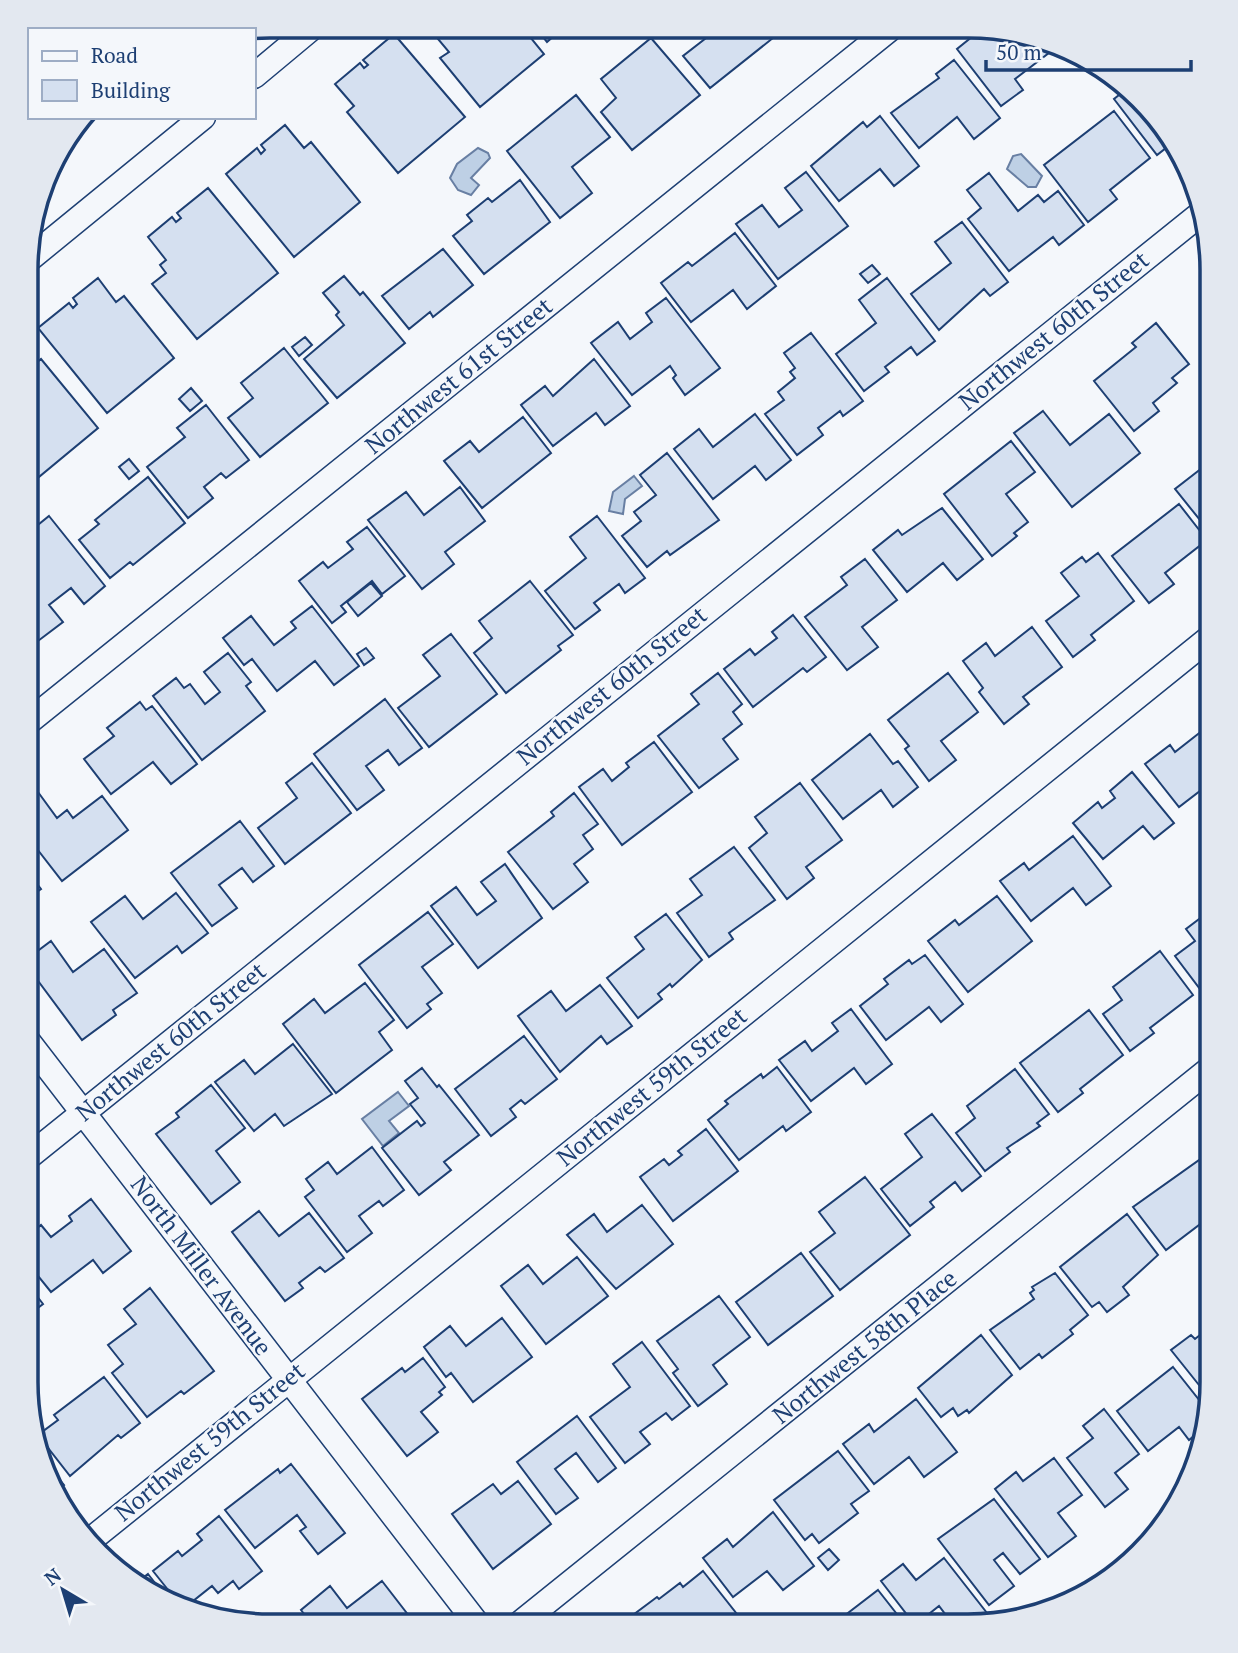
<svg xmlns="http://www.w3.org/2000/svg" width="1238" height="1653" viewBox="0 0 1238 1653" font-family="'PT Serif',serif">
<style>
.water{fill:#bed0e5;stroke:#687fa3;stroke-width:2}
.building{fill:#d5e0f0;stroke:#1d3f73;stroke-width:2}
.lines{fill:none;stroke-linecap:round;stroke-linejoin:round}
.street-casing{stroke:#1d3f73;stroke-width:27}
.street{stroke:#f4f7fb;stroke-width:24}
.labels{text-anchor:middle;stroke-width:5;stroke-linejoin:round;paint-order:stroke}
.street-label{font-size:24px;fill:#1d3f73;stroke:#f4f7fb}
.rim{fill:none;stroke:#1d3f73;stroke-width:3.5}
</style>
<rect width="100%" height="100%" fill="#f4f7fb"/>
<path class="water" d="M 478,148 L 488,153 L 490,158 L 471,178 L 479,185 L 471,195 L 458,190 L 450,178 L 457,164 Z
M 1021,154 L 1042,176 L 1036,187 L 1028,187 L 1007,169 L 1013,156 Z
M 634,476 L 642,486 L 625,499 L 623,514 L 609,511 L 613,492 Z
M 398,1092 L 409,1106 L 389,1121 L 399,1133 L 383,1146 L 362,1119 Z"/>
<path class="building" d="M 428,27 L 522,27 L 544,54 L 480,107 L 440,58 L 449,52 Z
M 535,27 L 564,27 L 547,42 Z
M 719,28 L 764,28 L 773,38 L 710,88 L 683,56 Z
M 983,28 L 993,28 L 1000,37 L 1007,31 L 1054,49 L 1015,79 L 1023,90 L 1001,106 L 957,49 Z
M 394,34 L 465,117 L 398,173 L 347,112 L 354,106 L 335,84 L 360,63 L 364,68 L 368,65 L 363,60 Z
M 651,38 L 700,95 L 632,150 L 601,112 L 616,98 L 601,79 Z
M 954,60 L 1000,118 L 974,139 L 957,117 L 919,148 L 891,113 L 939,78 L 936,74 Z
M 1124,91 L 1171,144 L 1157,155 L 1114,99 Z
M 576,95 L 610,137 L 572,167 L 592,193 L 560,218 L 507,151 Z
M 1114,111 L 1150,158 L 1110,190 L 1117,199 L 1088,222 L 1044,165 Z
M 880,116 L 919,166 L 894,186 L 880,169 L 839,201 L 811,166 L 863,122 L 867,127 Z
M 285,125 L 304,148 L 311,142 L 360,202 L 294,257 L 226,174 L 257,148 L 261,154 L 265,150 L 261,145 Z
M 806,172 L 848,226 L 778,279 L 736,224 L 762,205 L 779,227 L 802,210 L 785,188 Z
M 989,173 L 1018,211 L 1038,195 L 1044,202 L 1058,191 L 1084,225 L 1059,245 L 1053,237 L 1009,271 L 968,219 L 981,208 L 967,190 Z
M 520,180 L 550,222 L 484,274 L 453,236 L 472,221 L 467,215 L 488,198 L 492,202 Z
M 208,188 L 278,273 L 197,339 L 152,284 L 166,273 L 160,265 L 166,260 L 148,237 L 172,217 L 176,222 L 181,218 L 177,213 Z
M 962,222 L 1008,282 L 990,296 L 984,289 L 939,330 L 911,294 L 951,263 L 935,242 Z
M 735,233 L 776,286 L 747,309 L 733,290 L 691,322 L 661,283 L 688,262 L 692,266 Z
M 443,249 L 473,285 L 433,317 L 430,312 L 409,329 L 382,296 Z
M 872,265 L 880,274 L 868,283 L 860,274 Z
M 344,276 L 360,295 L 363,292 L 405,343 L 337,398 L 304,359 L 344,325 L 336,315 L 339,312 L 323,293 Z
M 98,278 L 116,302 L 124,296 L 174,358 L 107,413 L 38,328 L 69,303 L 73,308 L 77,304 L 73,298 Z
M 887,278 L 935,341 L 917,355 L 911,347 L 885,367 L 889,372 L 864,391 L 836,354 L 876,323 L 859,300 Z
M 666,298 L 720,368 L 685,395 L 673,378 L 676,375 L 670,366 L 632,395 L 591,343 L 618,322 L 630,339 L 652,322 L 646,313 Z
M 1156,323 L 1189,364 L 1172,378 L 1177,383 L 1153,403 L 1159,411 L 1134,431 L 1094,381 L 1136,347 L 1132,343 Z
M 811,333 L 863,401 L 843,416 L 840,411 L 818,428 L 823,435 L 797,455 L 765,414 L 784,400 L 778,392 L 795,378 L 790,372 L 795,368 L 784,353 Z
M 305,337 L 312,345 L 299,356 L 292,347 Z
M 284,348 L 328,403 L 260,457 L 228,418 L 253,398 L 241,383 Z
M 41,359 L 98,428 L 28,486 L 28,366 L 30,368 Z
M 594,359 L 630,406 L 605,425 L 596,413 L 553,446 L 521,405 L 545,386 L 553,396 Z
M 191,388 L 202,401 L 190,411 L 179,399 Z
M 206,405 L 249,460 L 226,478 L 221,473 L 204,487 L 213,498 L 188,518 L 147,467 L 185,437 L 177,428 Z
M 1043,411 L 1070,445 L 1109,414 L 1140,453 L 1072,507 L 1014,433 Z
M 755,414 L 791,460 L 766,480 L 755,466 L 713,499 L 674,449 L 699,429 L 713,447 Z
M 523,417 L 551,453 L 482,508 L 444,461 L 470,441 L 479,452 Z
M 1011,441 L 1035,472 L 1006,494 L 1028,522 L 1014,533 L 1017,536 L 992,556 L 944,494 Z
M 667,453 L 719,520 L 670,555 L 667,551 L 647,567 L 622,536 L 641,521 L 634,512 L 656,495 L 640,475 Z
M 129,459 L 139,471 L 129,479 L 119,467 Z
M 1211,461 L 1212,462 L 1212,535 L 1175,489 Z
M 148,477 L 185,523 L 133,565 L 130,562 L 110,578 L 79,540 L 99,524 L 95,520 Z
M 460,487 L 485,521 L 445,552 L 454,564 L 422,589 L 368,520 L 406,492 L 424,515 Z
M 1179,504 L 1207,540 L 1165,573 L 1174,584 L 1149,603 L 1112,556 Z
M 942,508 L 983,559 L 957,580 L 943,563 L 907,592 L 873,550 L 898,530 L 902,535 Z
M 49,516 L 105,586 L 84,604 L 71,588 L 49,605 L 63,622 L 38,641 L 28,629 L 28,533 Z
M 597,516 L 645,578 L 625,593 L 619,584 L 594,603 L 600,610 L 575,629 L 545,591 L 586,558 L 570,537 Z
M 367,527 L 405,576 L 382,594 L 372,581 L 341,606 L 346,612 L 332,623 L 299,581 L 323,562 L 328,568 L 353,549 L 347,542 Z
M 1098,553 L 1134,601 L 1091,635 L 1095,640 L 1073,657 L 1046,621 L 1079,596 L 1061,573 L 1082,557 L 1086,562 Z
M 865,559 L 897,600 L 862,627 L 878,647 L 847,670 L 805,617 L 847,585 L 841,577 Z
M 530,581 L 573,635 L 558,646 L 561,650 L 506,693 L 474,653 L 492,638 L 479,621 Z
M 371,583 L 382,596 L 358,616 L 347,602 Z
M 312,606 L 359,666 L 334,685 L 315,661 L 277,691 L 252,659 L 244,665 L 223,638 L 251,616 L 274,645 L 296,628 L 291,622 Z
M 793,615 L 826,657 L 807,672 L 803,668 L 753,707 L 724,669 L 750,649 L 755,655 L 777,638 L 772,632 Z
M 1032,627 L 1062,667 L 1023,697 L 1029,704 L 1004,724 L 979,692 L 983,688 L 963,661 L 986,643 L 995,656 Z
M 451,634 L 497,694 L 429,747 L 398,708 L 440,676 L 423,655 Z
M 366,648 L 374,658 L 364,665 L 357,654 Z
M 228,653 L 251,682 L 246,686 L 265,711 L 202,760 L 153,696 L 176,678 L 184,688 L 190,684 L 205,704 L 220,692 L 204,672 Z
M 718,673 L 742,704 L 733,712 L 742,724 L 723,739 L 738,759 L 699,788 L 658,736 L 699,704 L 691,694 Z
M 948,673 L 978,712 L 941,741 L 956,760 L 929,781 L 905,749 L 909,746 L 888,720 Z
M 385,699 L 422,748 L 399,765 L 388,750 L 366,766 L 384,790 L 357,810 L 314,754 Z
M 140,702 L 146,710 L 152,706 L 197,764 L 171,784 L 153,762 L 111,794 L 84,759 L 114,736 L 107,728 Z
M 1212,723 L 1211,801 L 1209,803 L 1200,791 L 1179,807 L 1145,764 L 1170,745 L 1175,752 Z
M 870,734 L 893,764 L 898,761 L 918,787 L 893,807 L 881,790 L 843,819 L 812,780 Z
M 654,742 L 692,792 L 622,845 L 579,787 L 603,769 L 612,781 L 629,767 L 626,763 Z
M 312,763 L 351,813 L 285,864 L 258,828 L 297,798 L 286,783 Z
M 1132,772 L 1174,823 L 1154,839 L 1143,826 L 1103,859 L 1073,823 L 1098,802 L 1102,808 L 1115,798 L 1110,791 Z
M 800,783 L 842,840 L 806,867 L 814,878 L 787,899 L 749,848 L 767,833 L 755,817 Z
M 38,792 L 57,818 L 67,810 L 73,818 L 102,796 L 128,830 L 62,881 L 27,836 L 27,800 Z
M 574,793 L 598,824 L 583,835 L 593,849 L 574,864 L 588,882 L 553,909 L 508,852 L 554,816 L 551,812 Z
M 240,821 L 274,866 L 253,882 L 242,868 L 219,885 L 237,908 L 212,926 L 171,873 Z
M 1073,836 L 1111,886 L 1086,905 L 1073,888 L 1031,921 L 1000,881 L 1024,863 L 1029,870 Z
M 734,847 L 775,900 L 729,933 L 733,939 L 709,957 L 677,913 L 702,895 L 690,879 Z
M 27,849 L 36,860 L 27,867 Z
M 505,864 L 542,918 L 478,968 L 431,906 L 456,887 L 477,915 L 496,901 L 481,882 Z
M 27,871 L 41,889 L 27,899 Z
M 176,893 L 208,933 L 182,953 L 177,946 L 135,978 L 91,922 L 125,896 L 143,919 Z
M 997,896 L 1032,941 L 968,992 L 928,941 L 955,920 L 959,925 Z
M 1211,910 L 1211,987 L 1203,993 L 1175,956 L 1195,941 L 1186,929 Z
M 428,912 L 453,944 L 422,967 L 442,993 L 427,1004 L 431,1009 L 407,1028 L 359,965 Z
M 666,914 L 702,960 L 672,987 L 670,984 L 658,994 L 662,999 L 638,1018 L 607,978 L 644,949 L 635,937 Z
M 51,941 L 73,972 L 104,949 L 137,993 L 113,1010 L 116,1015 L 82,1040 L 27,966 L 27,959 Z
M 1160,951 L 1193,995 L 1150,1028 L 1154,1033 L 1130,1051 L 1103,1014 L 1122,1000 L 1113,987 Z
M 925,955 L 963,1004 L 941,1022 L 929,1007 L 886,1040 L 860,1006 L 888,984 L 884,979 L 909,960 L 912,964 Z
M 365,983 L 394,1020 L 379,1032 L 392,1050 L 336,1093 L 283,1024 L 314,999 L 325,1013 Z
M 600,985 L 632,1026 L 607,1044 L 601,1036 L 560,1072 L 518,1016 L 551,991 L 566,1011 Z
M 851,1009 L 892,1064 L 866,1084 L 854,1068 L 811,1101 L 779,1060 L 805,1041 L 812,1051 L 838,1031 L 832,1023 Z
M 1089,1010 L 1123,1055 L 1080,1089 L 1083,1093 L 1058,1112 L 1020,1063 Z
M 524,1036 L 557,1079 L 525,1104 L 521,1100 L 510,1109 L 516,1117 L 491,1136 L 455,1089 Z
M 293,1044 L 332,1094 L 284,1126 L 275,1114 L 254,1131 L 215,1082 L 244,1060 L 255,1074 Z
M 777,1067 L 811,1112 L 786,1131 L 783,1126 L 739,1160 L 708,1120 L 728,1104 L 725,1101 L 761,1074 L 763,1078 Z
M 422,1068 L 437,1087 L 439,1085 L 479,1135 L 444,1162 L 451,1170 L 419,1195 L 382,1148 L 417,1121 L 421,1126 L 425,1123 L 410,1104 L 418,1098 L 405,1081 Z
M 1015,1069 L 1049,1114 L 1037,1123 L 1040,1126 L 1007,1148 L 1010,1152 L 985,1171 L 956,1133 L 975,1118 L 967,1106 Z
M 211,1085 L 245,1128 L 216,1151 L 240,1182 L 211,1204 L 156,1134 L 179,1117 L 176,1113 Z
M 932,1114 L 981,1176 L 962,1191 L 955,1182 L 930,1202 L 934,1207 L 910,1226 L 881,1189 L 922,1157 L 905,1134 Z
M 706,1129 L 738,1171 L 673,1221 L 640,1177 L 664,1159 L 669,1165 L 682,1155 L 678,1151 Z
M 372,1147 L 404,1190 L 383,1206 L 379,1201 L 359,1216 L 372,1233 L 347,1252 L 305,1197 L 314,1190 L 306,1179 L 328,1162 L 337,1174 Z
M 1202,1158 L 1211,1170 L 1211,1224 L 1207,1219 L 1166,1250 L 1133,1207 Z
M 865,1177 L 910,1235 L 840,1290 L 810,1252 L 835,1233 L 819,1212 Z
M 91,1199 L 131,1251 L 103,1273 L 93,1260 L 51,1292 L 26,1261 L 27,1236 L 41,1225 L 51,1237 L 72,1221 L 69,1216 Z
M 642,1205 L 673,1244 L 616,1289 L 567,1235 L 594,1214 L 607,1232 Z
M 259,1211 L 279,1236 L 309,1213 L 344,1258 L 325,1272 L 320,1267 L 299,1283 L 303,1288 L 285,1301 L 232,1232 Z
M 1127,1214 L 1158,1255 L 1123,1287 L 1129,1295 L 1107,1312 L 1099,1302 L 1092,1307 L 1060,1267 Z
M 801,1253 L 833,1296 L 768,1345 L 736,1302 Z
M 577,1257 L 608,1296 L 546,1344 L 501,1286 L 528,1265 L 543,1284 Z
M 1055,1273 L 1088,1315 L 1070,1330 L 1073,1334 L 1042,1358 L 1039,1354 L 1020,1369 L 990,1330 L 1034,1299 L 1030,1293 L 1034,1290 L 1032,1287 Z
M 26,1282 L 43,1304 L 26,1317 Z
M 150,1288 L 214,1371 L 184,1394 L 181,1391 L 147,1417 L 112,1373 L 123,1364 L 108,1345 L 136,1324 L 124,1309 Z
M 719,1296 L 750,1337 L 713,1365 L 727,1384 L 698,1406 L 673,1373 L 678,1369 L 657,1341 Z
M 502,1318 L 532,1357 L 473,1402 L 451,1373 L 446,1377 L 424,1347 L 450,1326 L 466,1346 Z
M 1211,1326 L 1211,1400 L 1171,1350 L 1191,1335 L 1195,1339 Z
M 981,1335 L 1012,1375 L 969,1413 L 967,1410 L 958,1416 L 953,1408 L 941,1417 L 918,1388 Z
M 642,1342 L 690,1406 L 672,1420 L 666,1413 L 640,1432 L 650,1444 L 625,1463 L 590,1417 L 630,1387 L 613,1364 Z
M 423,1358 L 445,1387 L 439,1392 L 442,1395 L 421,1412 L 438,1432 L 407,1456 L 362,1399 L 402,1368 L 405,1372 Z
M 1173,1367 L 1207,1410 L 1200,1431 L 1189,1440 L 1179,1427 L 1148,1451 L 1117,1411 Z
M 104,1377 L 140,1423 L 121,1438 L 118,1435 L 70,1476 L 38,1435 L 58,1420 L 54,1415 Z
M 916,1399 L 957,1452 L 924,1477 L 909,1457 L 874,1484 L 843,1444 L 869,1424 L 874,1432 Z
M 1104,1409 L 1139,1454 L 1115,1473 L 1128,1489 L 1105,1507 L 1067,1458 L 1093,1438 L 1083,1426 Z
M 577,1416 L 616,1468 L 598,1482 L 576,1453 L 555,1469 L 578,1498 L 556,1514 L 517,1462 Z
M 838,1451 L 869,1491 L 851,1504 L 858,1513 L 819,1543 L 812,1534 L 805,1540 L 774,1500 Z
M 1054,1458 L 1082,1495 L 1058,1513 L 1076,1536 L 1048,1557 L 995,1489 L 1016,1472 L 1023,1481 Z
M 44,1460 L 64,1485 L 53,1493 L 52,1491 Z
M 291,1464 L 345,1533 L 318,1554 L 300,1531 L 306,1527 L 297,1515 L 255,1548 L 225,1510 L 278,1469 L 280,1473 Z
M 518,1481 L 551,1524 L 493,1569 L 452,1514 L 493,1484 L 501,1494 Z
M 994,1499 L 1040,1559 L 1020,1574 L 1003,1553 L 994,1560 L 1014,1586 L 989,1605 L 938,1539 Z
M 773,1512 L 814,1566 L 783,1590 L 767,1571 L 733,1597 L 703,1558 L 727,1539 L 733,1547 Z
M 219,1516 L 262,1571 L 239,1589 L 233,1581 L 218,1593 L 212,1586 L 188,1605 L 177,1601 L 153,1571 L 178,1551 L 182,1556 L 202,1540 L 197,1534 Z
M 829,1549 L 839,1560 L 828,1570 L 818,1558 Z
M 944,1558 L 987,1613 L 970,1626 L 955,1627 L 939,1606 L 915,1625 L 881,1581 L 903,1564 L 916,1580 Z
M 703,1571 L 744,1623 L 739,1626 L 642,1626 L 633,1615 L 657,1597 L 659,1599 L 680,1583 L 683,1587 Z
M 148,1574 L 166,1597 L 134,1585 Z
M 382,1581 L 416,1625 L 313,1625 L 301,1610 L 330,1586 L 347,1608 Z
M 878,1590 L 907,1627 L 831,1626 Z
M 626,1619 L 631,1626 L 617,1626 Z"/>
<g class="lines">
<defs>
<path id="street" d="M 254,76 L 314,26
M 28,260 L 203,117
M 27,723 L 891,28
M 27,1040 L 478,1625
M 27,1158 L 1199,215
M 93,1538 L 1212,636
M 518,1625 L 1211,1068"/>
</defs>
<use href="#street" class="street-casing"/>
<use href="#street" class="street"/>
</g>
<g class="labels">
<g class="street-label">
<text transform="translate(1054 331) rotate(-39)" y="8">Northwest 60th Street</text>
<text transform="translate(459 376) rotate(-39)" y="8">Northwest 61st Street</text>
<text transform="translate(612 686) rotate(-39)" y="8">Northwest 60th Street</text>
<text transform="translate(171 1042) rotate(-39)" y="8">Northwest 60th Street</text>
<text transform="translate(652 1087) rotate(-39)" y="8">Northwest 59th Street</text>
<text transform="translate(201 1266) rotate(53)" y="8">North Miller Avenue</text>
<text transform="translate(865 1347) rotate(-39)" y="8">Northwest 58th Place</text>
<text transform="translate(210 1442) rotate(-39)" y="8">Northwest 59th Street</text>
</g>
</g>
<path d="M0 0H1238V1653H0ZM270 38H968A232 232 0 0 1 1200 270V1382A232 232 0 0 1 968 1614H270A232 232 0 0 1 38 1382V270A232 232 0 0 1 270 38Z" fill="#e3e8f0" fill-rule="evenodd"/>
<path class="rim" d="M270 38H968A232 232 0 0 1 1200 270V1382A232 232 0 0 1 968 1614H270A232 232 0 0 1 38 1382V270A232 232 0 0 1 270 38Z"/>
<rect x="28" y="28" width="228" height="91" fill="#f4f7fb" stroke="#9eadc5" stroke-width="2"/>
<rect x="42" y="51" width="35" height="10" fill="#f4f7fb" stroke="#9eadc5" stroke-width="2"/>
<text x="91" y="63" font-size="21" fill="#1d3f73">Road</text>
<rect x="42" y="80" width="35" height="21" fill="#d5e0f0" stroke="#9eadc5" stroke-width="2"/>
<text x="91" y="98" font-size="21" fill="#1d3f73">Building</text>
<g transform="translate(63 1590) rotate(322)" stroke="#f4f7fb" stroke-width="5" paint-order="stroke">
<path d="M0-5L12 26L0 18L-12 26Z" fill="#1d3f73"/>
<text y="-10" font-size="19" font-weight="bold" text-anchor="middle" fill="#1d3f73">N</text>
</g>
<path d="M986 60v10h205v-10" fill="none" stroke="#1d3f73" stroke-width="3.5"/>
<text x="996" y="60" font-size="21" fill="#1d3f73" stroke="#f4f7fb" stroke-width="5" paint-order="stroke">50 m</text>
</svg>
